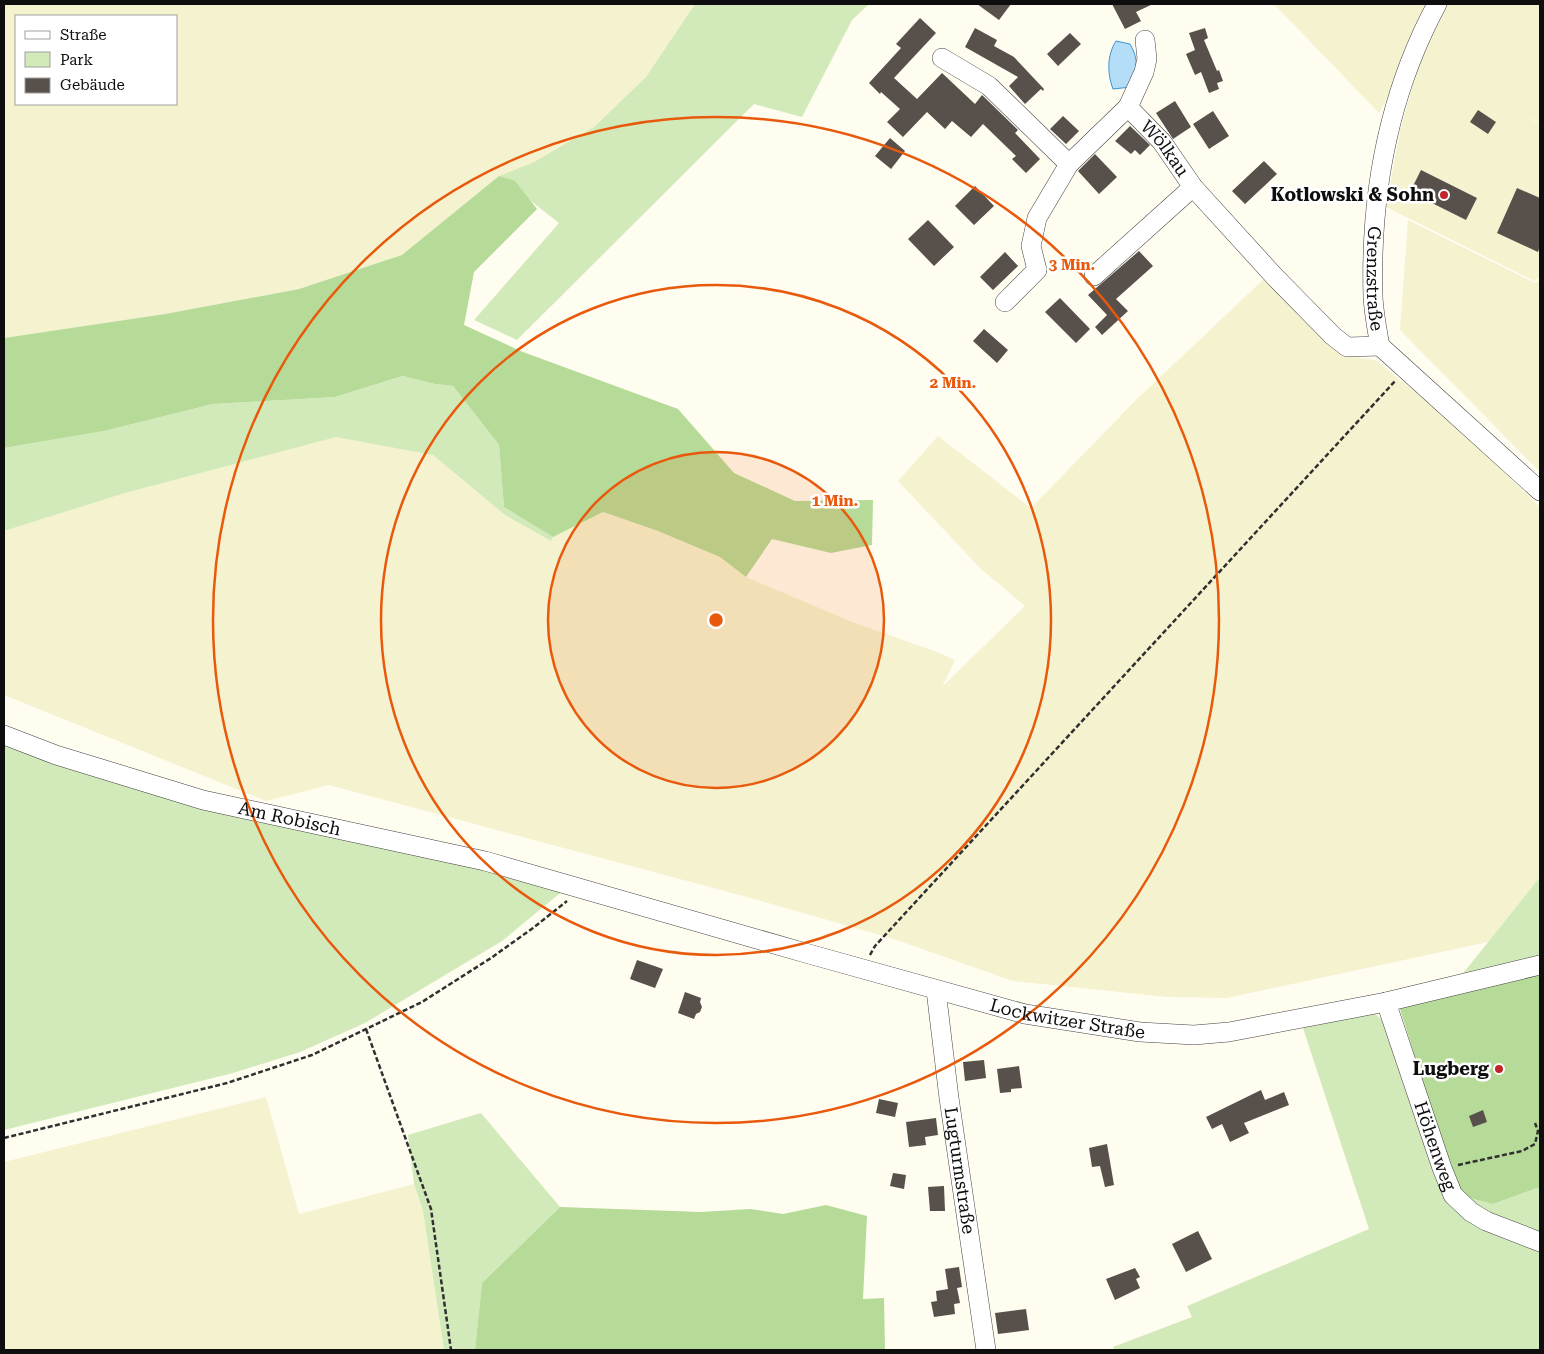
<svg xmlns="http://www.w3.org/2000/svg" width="1544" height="1354" viewBox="0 0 1544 1354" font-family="'Roboto Serif',serif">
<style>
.farmland{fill:#f5f2cf;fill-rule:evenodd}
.green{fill:#d2eab9}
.forest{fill:#b6db98}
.water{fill:#b4def7;stroke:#3a93cf}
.building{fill:#57504b}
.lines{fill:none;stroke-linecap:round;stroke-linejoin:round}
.minor-casing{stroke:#414141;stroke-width:20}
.path{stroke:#303030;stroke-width:2.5;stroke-dasharray:5 2.5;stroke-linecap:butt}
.minor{stroke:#fff;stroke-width:19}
.ring{fill:none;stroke:#e8590c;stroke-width:2.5}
.poi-dot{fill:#c1242b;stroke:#fff;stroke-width:2}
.labels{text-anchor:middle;stroke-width:5;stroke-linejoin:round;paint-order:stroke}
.street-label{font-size:18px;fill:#0e0e0e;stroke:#fff}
.poi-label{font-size:18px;font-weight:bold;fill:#0e0e0e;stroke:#fff;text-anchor:end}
.centre{fill:#e8590c;stroke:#fff;stroke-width:2.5}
.ring-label{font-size:15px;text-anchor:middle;font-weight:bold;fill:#e8590c;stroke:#fff;stroke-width:5;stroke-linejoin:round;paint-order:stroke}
</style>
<rect width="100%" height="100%" fill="#fffcf0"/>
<path class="farmland" d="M 4,4 L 695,4 L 646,77 L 594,127 L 534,162 L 499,176 L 403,255 L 299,289 L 165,314 L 4,338 ZM 16,16 L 176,16 L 176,104 L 16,104 Z
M 1274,4 L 1430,4 L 1413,51 L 1379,113 Z
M 1446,4 L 1540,4 L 1540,123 L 1520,113 L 1540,124 L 1540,277 L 1534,281 L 1386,207 L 1400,131 L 1420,59 Z
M 1408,220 L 1535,283 L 1540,279 L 1540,472 L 1400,330 Z
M 1266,277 L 1351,357 L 1375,360 L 1447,417 L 1540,507 L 1540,877 L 1488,942 L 1227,998 L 1168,997 L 1013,981 L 891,938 L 747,897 L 329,785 L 266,801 L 4,695 L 4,531 L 125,493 L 336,436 L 433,455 L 505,515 L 551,541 L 553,537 L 603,512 L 658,531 L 720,557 L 746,577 L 852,622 L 937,652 L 955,660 L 942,687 L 1025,606 L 981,569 L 898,481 L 938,436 L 1031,508 L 1136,400 Z
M 266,1097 L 299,1214 L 414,1184 L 423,1211 L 444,1350 L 4,1350 L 4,1162 Z"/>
<path class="green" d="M 695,4 L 869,4 L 852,20 L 802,117 L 754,104 L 517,340 L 474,320 L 559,223 L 499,176 L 534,162 L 594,127 L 646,77 Z
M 404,376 L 435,384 L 453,386 L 499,445 L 504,507 L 553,537 L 551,541 L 505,515 L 433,455 L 336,437 L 125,493 L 4,531 L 4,448 L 104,431 L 213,404 L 335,397 Z
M 4,736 L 564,890 L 502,941 L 365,1023 L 300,1052 L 233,1073 L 4,1130 Z
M 1540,877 L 1540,959 L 1461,976 Z
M 1372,1011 L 1390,1027 L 1451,1197 L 1540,1248 L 1540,1350 L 1114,1350 L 1113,1347 L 1192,1317 L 1187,1306 L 1369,1229 L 1302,1025 Z
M 481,1113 L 560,1207 L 482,1283 L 475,1350 L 444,1350 L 423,1211 L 414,1184 L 408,1135 Z
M 1540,1187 L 1540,1237 L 1480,1213 L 1466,1197 L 1493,1204 Z"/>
<path class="forest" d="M 499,176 L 515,181 L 537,209 L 474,272 L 464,325 L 523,352 L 678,409 L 734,473 L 795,501 L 873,500 L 872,545 L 831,553 L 772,539 L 746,577 L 720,557 L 658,531 L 603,512 L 553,537 L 504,507 L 499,445 L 453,386 L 435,384 L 403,376 L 335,397 L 213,404 L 104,431 L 4,448 L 4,338 L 165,314 L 299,289 L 402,255 Z
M 1540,970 L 1540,1187 L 1493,1204 L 1466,1197 L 1457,1191 L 1400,1009 L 1407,999 Z
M 826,1205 L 867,1216 L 863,1299 L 884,1298 L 885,1350 L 475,1350 L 482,1283 L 560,1207 L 701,1212 L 750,1209 L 783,1214 Z"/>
<path class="water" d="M 1116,41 L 1130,44 C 1140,62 1136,68 1131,87 L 1113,89 C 1107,73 1107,55 1116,41 Z"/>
<path class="building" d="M 977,4 L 1011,4 L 999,20 Z
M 1112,4 L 1153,4 L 1136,12 L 1141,21 L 1125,29 Z
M 920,18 L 936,33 L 894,78 L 917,99 L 942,73 L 975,104 L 982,95 L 1018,130 L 1015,133 L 1040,159 L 1026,173 L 1012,159 L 1016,156 L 983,124 L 971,137 L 952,121 L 945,129 L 927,112 L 903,137 L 887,122 L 900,109 L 881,92 L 880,94 L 869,83 L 901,48 L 896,44 Z
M 975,28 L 997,40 L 994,46 L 1014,57 L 1044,89 L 1043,91 L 1041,89 L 1025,104 L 1009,86 L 1018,77 L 965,47 Z
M 1205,28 L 1208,38 L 1204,40 L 1217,71 L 1219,70 L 1223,81 L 1217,83 L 1219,89 L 1209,93 L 1201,72 L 1195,75 L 1186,54 L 1195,50 L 1189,33 Z
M 1070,33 L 1081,44 L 1058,66 L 1047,54 Z
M 1175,101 L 1191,127 L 1173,139 L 1156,113 Z
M 1478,110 L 1496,122 L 1488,134 L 1470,122 Z
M 1213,111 L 1229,136 L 1209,149 L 1193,124 Z
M 1063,116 L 1079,131 L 1066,144 L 1050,129 Z
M 1130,126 L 1150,145 L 1140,155 L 1135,150 L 1131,154 L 1115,141 Z
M 890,138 L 905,151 L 891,169 L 875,156 Z
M 1095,154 L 1117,177 L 1099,194 L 1078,171 Z
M 1264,161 L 1277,174 L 1245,204 L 1232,191 Z
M 1421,170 L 1477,198 L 1466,220 L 1410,192 Z
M 975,186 L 994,206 L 974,225 L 955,206 Z
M 1517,188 L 1540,198 L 1540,246 L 1538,252 L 1497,233 Z
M 928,220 L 954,247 L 934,266 L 908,239 Z
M 1139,251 L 1153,266 L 1116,299 L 1128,311 L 1102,335 L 1095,327 L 1107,315 L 1088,295 Z
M 1005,252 L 1018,266 L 993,290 L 980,277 Z
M 1060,298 L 1090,329 L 1076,343 L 1045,312 Z
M 984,329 L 1008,350 L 997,363 L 973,341 Z
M 637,960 L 663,969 L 655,988 L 630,979 Z
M 685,992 L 701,998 L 700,1002 L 702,1007 L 700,1012 L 696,1014 L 694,1019 L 678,1013 Z
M 984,1060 L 986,1078 L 965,1081 L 963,1062 Z
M 1019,1066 L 1022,1088 L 1011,1089 L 1011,1092 L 1000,1093 L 997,1069 Z
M 1261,1090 L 1265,1100 L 1284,1092 L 1289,1105 L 1244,1123 L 1249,1133 L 1230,1142 L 1222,1124 L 1212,1129 L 1206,1117 Z
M 879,1099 L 898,1103 L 895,1117 L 876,1113 Z
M 1483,1110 L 1487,1122 L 1473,1127 L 1469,1116 Z
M 936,1118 L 938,1135 L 925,1137 L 926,1145 L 909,1147 L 906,1122 Z
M 1107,1144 L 1114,1185 L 1105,1187 L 1100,1166 L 1092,1167 L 1089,1148 Z
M 893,1173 L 906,1175 L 904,1189 L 890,1186 Z
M 944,1186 L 945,1211 L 930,1211 L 928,1187 Z
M 1198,1231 L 1212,1259 L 1186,1272 L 1172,1244 Z
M 959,1267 L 962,1287 L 957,1288 L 960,1303 L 954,1304 L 955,1314 L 934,1317 L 931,1302 L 937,1301 L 936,1291 L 948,1289 L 945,1269 Z
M 1135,1268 L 1140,1277 L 1136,1279 L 1140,1288 L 1115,1300 L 1106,1279 Z
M 1026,1309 L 1029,1330 L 998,1334 L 995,1313 Z"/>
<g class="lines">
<defs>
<g id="minor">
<path id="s1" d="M 1437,4 C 1388,95 1370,195 1373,297 C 1374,313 1377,330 1380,346 L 1540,491"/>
<path id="s2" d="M 942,58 L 989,86 L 1069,164 L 1128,107 L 1162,142 L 1193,187 L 1275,277 L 1333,336 L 1347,347 L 1380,346"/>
<path d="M 1128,107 L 1144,72 L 1147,59 L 1145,40"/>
<path d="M 1094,276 L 1193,187"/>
<path d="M 1005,302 L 1037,270 L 1031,246 L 1037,218 L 1069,164"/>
<path id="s3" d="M 4,735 L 56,755 L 203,800 L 485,861 L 809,954 L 1025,1014 L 1140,1032 L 1194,1035 L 1229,1032 L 1386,1002 L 1540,965"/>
<path id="s4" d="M 936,990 L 949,1098 L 986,1350"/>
<path id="s5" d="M 1386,1002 L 1442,1168 L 1453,1195 L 1471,1212 L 1486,1221 L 1540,1242"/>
</g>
</defs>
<use href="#minor" class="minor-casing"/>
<path class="path" d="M 870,955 L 875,946 L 1396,380
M 366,1029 L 431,1209 L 451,1350
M 4,1138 L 227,1083 L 312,1055 L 422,1002 L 491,958 L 533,928 L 567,901
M 1458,1165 L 1522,1151 L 1535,1144 L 1538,1131 L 1535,1123"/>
<use href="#minor" class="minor"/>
</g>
<circle cx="716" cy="620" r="168" fill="#e8590c" fill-opacity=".12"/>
<g class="ring">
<circle cx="716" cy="620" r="168"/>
<circle cx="716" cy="620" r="335"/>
<circle cx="716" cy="620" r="503"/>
</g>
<g class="poi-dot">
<circle cx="1444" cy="195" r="5"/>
<circle cx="1499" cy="1069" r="5"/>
</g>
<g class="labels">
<g class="street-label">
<text dy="6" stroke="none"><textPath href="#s2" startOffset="304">Wölkau</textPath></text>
<text dy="6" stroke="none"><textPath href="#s1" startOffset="285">Grenzstraße</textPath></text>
<text dy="6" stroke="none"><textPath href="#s3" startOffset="298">Am Robisch</textPath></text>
<text dy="6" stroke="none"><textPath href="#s3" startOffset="1102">Lockwitzer Straße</textPath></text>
<text dy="6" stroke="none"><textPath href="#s5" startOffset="152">Höhenweg</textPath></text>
<text dy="6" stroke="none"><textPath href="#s4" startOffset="182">Lugturmstraße</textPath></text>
</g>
<g class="poi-label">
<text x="1434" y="201">Kotlowski &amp; Sohn</text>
<text x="1489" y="1075">Lugberg</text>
</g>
</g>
<circle cx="716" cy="620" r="8" class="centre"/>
<g class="ring-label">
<text x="1072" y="270">3 Min.</text>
<text x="953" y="388">2 Min.</text>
<text x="835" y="506">1 Min.</text>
</g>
<rect width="1544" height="1354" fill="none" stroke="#0e0e0e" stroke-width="10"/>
<rect x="15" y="15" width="162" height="90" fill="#ffffff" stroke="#9f9f9f"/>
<rect x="25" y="31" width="25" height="8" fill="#ffffff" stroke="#9f9f9f"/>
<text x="60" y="40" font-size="15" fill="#0e0e0e">Straße</text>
<rect x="25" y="52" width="25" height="15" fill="#d2eab9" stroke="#9f9f9f"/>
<text x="60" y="65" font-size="15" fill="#0e0e0e">Park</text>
<rect x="25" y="78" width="25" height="15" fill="#57504b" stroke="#9f9f9f"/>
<text x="60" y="90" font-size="15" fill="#0e0e0e">Gebäude</text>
</svg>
